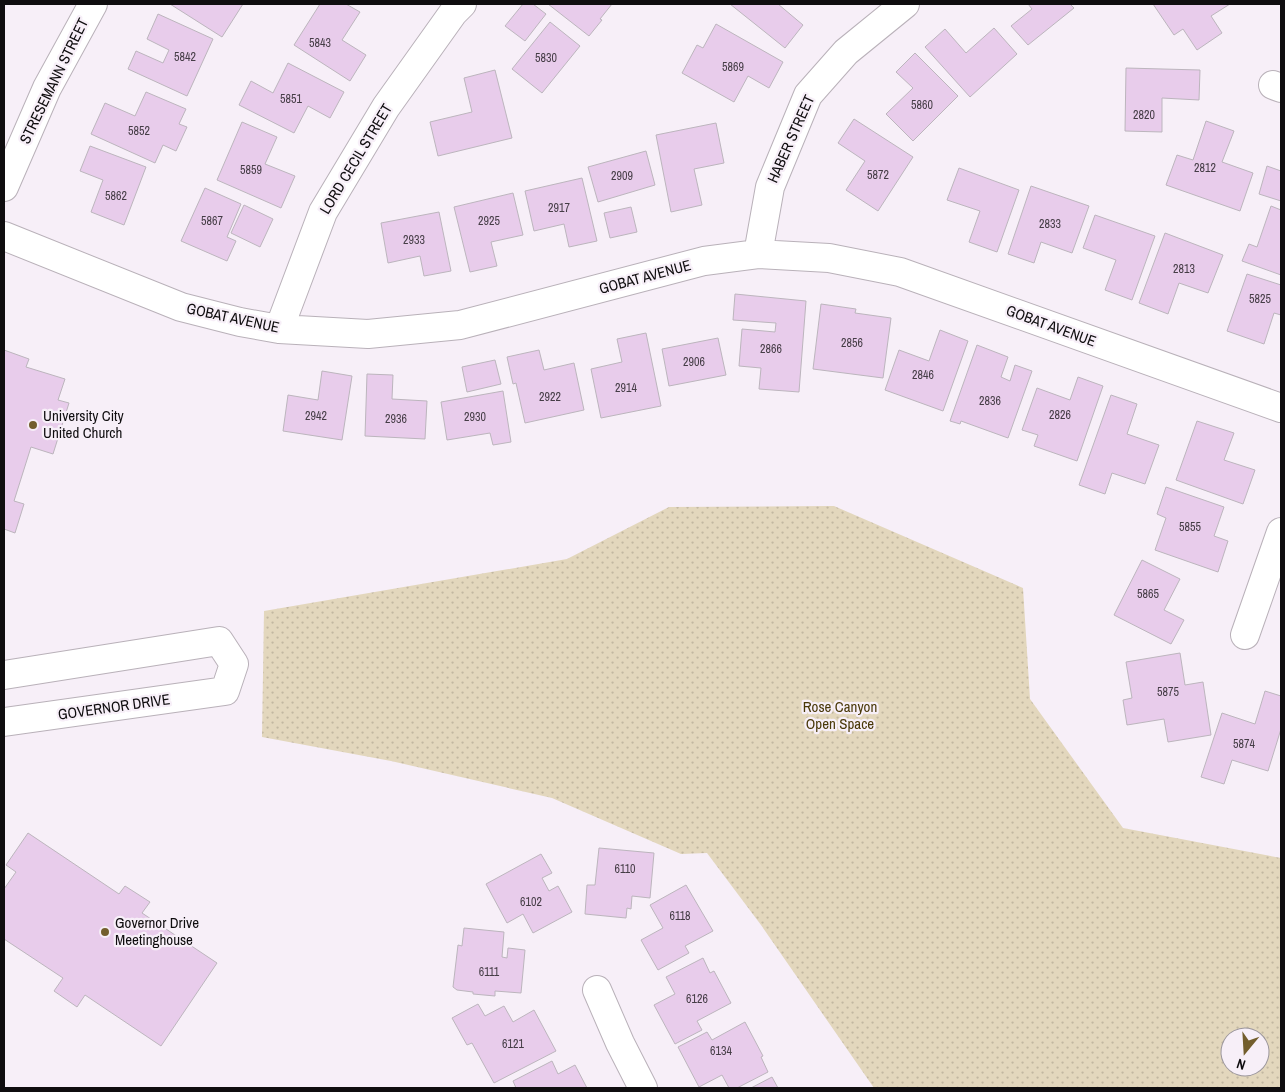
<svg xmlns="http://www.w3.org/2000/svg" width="1285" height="1092" viewBox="0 0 1285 1092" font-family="'Archivo Narrow',sans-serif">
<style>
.grass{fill:url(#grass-dots);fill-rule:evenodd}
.building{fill:#e8cceb;stroke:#bcb5bd}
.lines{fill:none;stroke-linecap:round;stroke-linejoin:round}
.street-casing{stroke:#b9b1b9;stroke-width:30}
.secondary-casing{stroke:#b9b1b9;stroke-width:30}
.street{stroke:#fff;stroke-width:28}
.secondary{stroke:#fff;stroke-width:28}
.poi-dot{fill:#735e2d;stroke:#f7eff8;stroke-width:2}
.labels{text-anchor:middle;stroke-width:4.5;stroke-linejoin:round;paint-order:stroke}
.number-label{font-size:12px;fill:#453d46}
.street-label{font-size:15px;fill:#0f0d0f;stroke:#f7eff8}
.poi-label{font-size:15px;fill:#0f0d0f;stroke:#f7eff8;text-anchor:start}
.park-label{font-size:15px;fill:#493808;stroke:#f7eff8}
</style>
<defs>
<pattern id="grass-dots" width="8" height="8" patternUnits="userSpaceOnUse" patternTransform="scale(1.25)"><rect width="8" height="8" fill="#e3d7bd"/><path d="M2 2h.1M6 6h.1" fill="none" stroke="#c2b7a1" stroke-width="1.8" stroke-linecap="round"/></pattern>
</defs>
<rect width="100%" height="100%" fill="#f7eff8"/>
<path class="grass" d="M 834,506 L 1023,588 L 1030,699 L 1123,828 L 1281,858 L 1281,1088 L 874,1088 L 761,925 L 707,853 L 681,854 L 552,798 L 391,761 L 262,737 L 264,611 L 567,559 L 669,507 ZM 1230,1037 L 1260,1037 L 1260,1067 L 1230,1067 Z"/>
<path class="building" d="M 170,4 L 243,4 L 222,37 Z
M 320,4 L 346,4 L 360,12 L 342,40 L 366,55 L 350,81 L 294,45 Z
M 523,4 L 533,4 L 546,14 L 525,41 L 505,26 Z
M 548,4 L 612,4 L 600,19 L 602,20 L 589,36 Z
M 730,4 L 778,4 L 803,25 L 785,48 Z
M 1028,4 L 1070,4 L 1074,8 L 1028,45 L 1011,26 L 1032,9 Z
M 1153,4 L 1230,4 L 1211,16 L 1222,33 L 1197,50 L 1183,29 L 1174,35 Z
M 158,14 L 213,39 L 187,96 L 128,69 L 136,51 L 163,63 L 169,50 L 147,39 Z
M 550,22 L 580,46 L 542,93 L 512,69 Z
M 716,24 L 783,62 L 769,88 L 748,76 L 734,102 L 682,73 L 697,45 L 703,48 Z
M 994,28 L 1017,54 L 970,97 L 925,47 L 945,29 L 966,53 Z
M 915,53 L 958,96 L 913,141 L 886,114 L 913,88 L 896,72 Z
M 288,63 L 344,92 L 330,118 L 308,106 L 294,133 L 239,105 L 251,81 L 273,93 Z
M 1126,68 L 1200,70 L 1199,100 L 1162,98 L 1162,132 L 1125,131 Z
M 495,70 L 512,138 L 438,156 L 430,122 L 472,112 L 464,78 Z
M 146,92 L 186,109 L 179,124 L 187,127 L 176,151 L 163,145 L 155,163 L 91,134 L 105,103 L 135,116 Z
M 854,119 L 913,157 L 878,211 L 846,190 L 865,161 L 838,143 Z
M 1206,121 L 1234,131 L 1222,162 L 1253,173 L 1240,211 L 1166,185 L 1177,155 L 1193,160 Z
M 242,122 L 277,137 L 265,164 L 295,176 L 281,208 L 217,180 Z
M 716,123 L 724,163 L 694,169 L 702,205 L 671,212 L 656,135 Z
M 90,146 L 146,167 L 124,225 L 91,212 L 103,180 L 80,171 Z
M 646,151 L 655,185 L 598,202 L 588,167 Z
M 1267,166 L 1281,171 L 1281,201 L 1259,194 Z
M 959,168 L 1019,190 L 997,252 L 969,242 L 980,211 L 947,200 Z
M 582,178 L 597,241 L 569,247 L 564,224 L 534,231 L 525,191 Z
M 1031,186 L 1089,206 L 1072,253 L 1041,242 L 1034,263 L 1008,254 Z
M 205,188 L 241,204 L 227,237 L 236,241 L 227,261 L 181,241 Z
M 513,193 L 523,235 L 491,242 L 497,266 L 470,272 L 454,207 Z
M 244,205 L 273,219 L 260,247 L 231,233 Z
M 1271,206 L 1281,210 L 1281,275 L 1242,261 L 1249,244 L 1257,247 Z
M 631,207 L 637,232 L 610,238 L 604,213 Z
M 439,212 L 451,271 L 424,276 L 420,256 L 388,263 L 381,223 Z
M 1095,215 L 1155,236 L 1132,300 L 1105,290 L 1116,260 L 1083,248 Z
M 1165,233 L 1223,255 L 1208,293 L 1179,283 L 1168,314 L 1139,303 Z
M 1247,274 L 1281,285 L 1281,315 L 1274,313 L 1264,344 L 1227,331 Z
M 735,294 L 806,301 L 799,392 L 759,389 L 761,368 L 739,366 L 742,329 L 775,332 L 776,323 L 733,320 Z
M 821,304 L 856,309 L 855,313 L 891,318 L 883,378 L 813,369 Z
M 940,330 L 968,341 L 943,411 L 885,390 L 899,350 L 929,361 Z
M 646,333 L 661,406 L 601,418 L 591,369 L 622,362 L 617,339 Z
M 718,338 L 726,375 L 669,386 L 662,349 Z
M 977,345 L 1008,357 L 1001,377 L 1010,381 L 1015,365 L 1032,371 L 1008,438 L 961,421 L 960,424 L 950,421 Z
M 4,350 L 29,359 L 26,367 L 65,379 L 58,400 L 69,403 L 53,454 L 31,447 L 14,501 L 24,504 L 15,533 L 4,529 Z
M 539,350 L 544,370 L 574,363 L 584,410 L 525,423 L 516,383 L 513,384 L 507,357 Z
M 495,360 L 501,384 L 467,392 L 462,367 Z
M 322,371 L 352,376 L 342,440 L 283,431 L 288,395 L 318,400 Z
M 367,374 L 393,375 L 392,399 L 427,401 L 425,439 L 365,436 Z
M 1078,377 L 1103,386 L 1077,461 L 1034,446 L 1038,435 L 1022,430 L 1037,388 L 1070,400 Z
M 503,391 L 511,442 L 493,445 L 490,433 L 447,440 L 441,402 Z
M 1111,395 L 1137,404 L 1127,434 L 1159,445 L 1145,484 L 1112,473 L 1105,494 L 1079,485 Z
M 1197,421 L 1234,433 L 1224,460 L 1255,470 L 1243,504 L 1176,480 Z
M 1166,487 L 1224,507 L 1214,536 L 1228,541 L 1218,572 L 1155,550 L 1166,518 L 1157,514 Z
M 1142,560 L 1180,579 L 1164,610 L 1184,620 L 1171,644 L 1114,615 Z
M 1180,653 L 1185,685 L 1203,682 L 1211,735 L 1168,742 L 1164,719 L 1127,725 L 1123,700 L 1132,698 L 1126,662 Z
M 1265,691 L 1281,696 L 1281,729 L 1268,771 L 1232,760 L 1224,784 L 1201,777 L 1222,713 L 1255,724 Z
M 28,833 L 119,894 L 125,886 L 150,902 L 142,913 L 217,963 L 161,1046 L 85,995 L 77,1007 L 54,991 L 63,978 L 4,939 L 4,889 L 16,872 L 6,865 Z
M 599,848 L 654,853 L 650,898 L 632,896 L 631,909 L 627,908 L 626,918 L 585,914 L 587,885 L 595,885 Z
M 541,854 L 552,873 L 542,878 L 549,891 L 558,886 L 572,912 L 533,933 L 523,914 L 507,923 L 486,884 Z
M 686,885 L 713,931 L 685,946 L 689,953 L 658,970 L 641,940 L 663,928 L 650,905 Z
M 464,928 L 504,932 L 502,957 L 507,958 L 508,948 L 525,950 L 521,993 L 495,991 L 495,996 L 473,994 L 473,992 L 457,990 L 453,987 L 458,945 L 462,946 Z
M 703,958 L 710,973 L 714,971 L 731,1003 L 697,1021 L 702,1030 L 675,1044 L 654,1005 L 675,994 L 666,977 Z
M 478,1004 L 485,1016 L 504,1006 L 513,1022 L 534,1010 L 556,1051 L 494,1083 L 472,1043 L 467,1045 L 452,1018 Z
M 745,1022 L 763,1056 L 761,1057 L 768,1072 L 737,1088 L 729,1088 L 722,1075 L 699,1087 L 678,1047 L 707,1032 L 712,1040 Z
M 552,1061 L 558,1074 L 575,1065 L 587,1088 L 516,1088 L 513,1081 Z
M 772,1077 L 778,1088 L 751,1088 Z"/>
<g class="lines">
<defs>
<path id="street" d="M 1273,85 L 1281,88
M 4,236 L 181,307 L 240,322 L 279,329 L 368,334 L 460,325 L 704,261 L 758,254 L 829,258 L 900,272 L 1281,408
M 758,254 L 770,187 L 808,95 L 846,52 L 905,4
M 279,329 L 323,212 L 386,107 L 453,13 L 462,4
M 1245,635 L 1281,532
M 4,675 L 219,641 L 234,664 L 225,691 L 4,722
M 597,990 L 620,1043 L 643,1088"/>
<path id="secondary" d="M 4,187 L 47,88 L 93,4"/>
</defs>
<use href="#street" class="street-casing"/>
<use href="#secondary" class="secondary-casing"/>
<use href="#street" class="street"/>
<use href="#secondary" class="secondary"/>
</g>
<g class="poi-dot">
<circle cx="33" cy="425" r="5"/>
<circle cx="105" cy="932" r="5"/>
</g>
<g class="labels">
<g class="number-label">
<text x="320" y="47">5843</text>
<text x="185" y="61">5842</text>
<text x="546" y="62">5830</text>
<text x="733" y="71">5869</text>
<text x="291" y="103">5851</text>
<text x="922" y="109">5860</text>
<text x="1144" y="119">2820</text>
<text x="139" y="135">5852</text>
<text x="1205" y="172">2812</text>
<text x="251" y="174">5859</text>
<text x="878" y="179">5872</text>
<text x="622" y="180">2909</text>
<text x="116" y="200">5862</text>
<text x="559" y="212">2917</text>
<text x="212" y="225">5867</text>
<text x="489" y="225">2925</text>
<text x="1050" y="228">2833</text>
<text x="414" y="244">2933</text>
<text x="1184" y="273">2813</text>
<text x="1260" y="303">5825</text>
<text x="852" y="347">2856</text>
<text x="771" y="353">2866</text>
<text x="694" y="366">2906</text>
<text x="923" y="379">2846</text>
<text x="626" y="392">2914</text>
<text x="550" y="401">2922</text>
<text x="990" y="405">2836</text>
<text x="1060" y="419">2826</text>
<text x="316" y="420">2942</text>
<text x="475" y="421">2930</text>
<text x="396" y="423">2936</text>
<text x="1190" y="531">5855</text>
<text x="1148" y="598">5865</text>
<text x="1168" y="696">5875</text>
<text x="1244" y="748">5874</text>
<text x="625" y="873">6110</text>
<text x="531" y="906">6102</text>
<text x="680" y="920">6118</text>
<text x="489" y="976">6111</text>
<text x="697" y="1003">6126</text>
<text x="513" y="1048">6121</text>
<text x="721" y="1055">6134</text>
</g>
<g class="street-label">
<text transform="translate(54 81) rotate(-64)" y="5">STRESEMANN STREET</text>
<text transform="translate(791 139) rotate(-66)" y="5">HABER STREET</text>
<text transform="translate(356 159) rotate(-59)" y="5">LORD CECIL STREET</text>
<text transform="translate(645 277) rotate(-15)" y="5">GOBAT AVENUE</text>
<text transform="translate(233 318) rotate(12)" y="5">GOBAT AVENUE</text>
<text transform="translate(1051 326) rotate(20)" y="5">GOBAT AVENUE</text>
<text transform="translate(114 707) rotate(-8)" y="5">GOVERNOR DRIVE</text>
</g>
<g class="poi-label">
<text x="43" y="421">University City<tspan x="43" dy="17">United Church</tspan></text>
<text x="115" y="928">Governor Drive<tspan x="115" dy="17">Meetinghouse</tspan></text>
</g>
<g class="park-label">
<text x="840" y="712">Rose Canyon<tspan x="840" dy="17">Open Space</tspan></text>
</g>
</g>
<rect width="1285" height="1092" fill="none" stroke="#0f0d0f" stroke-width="10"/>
<g transform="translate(1245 1052) rotate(198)"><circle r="24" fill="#f7eff8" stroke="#9a959b"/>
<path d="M0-4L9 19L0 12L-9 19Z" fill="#735e2d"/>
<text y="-8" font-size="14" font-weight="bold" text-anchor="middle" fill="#0f0d0f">N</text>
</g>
</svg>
